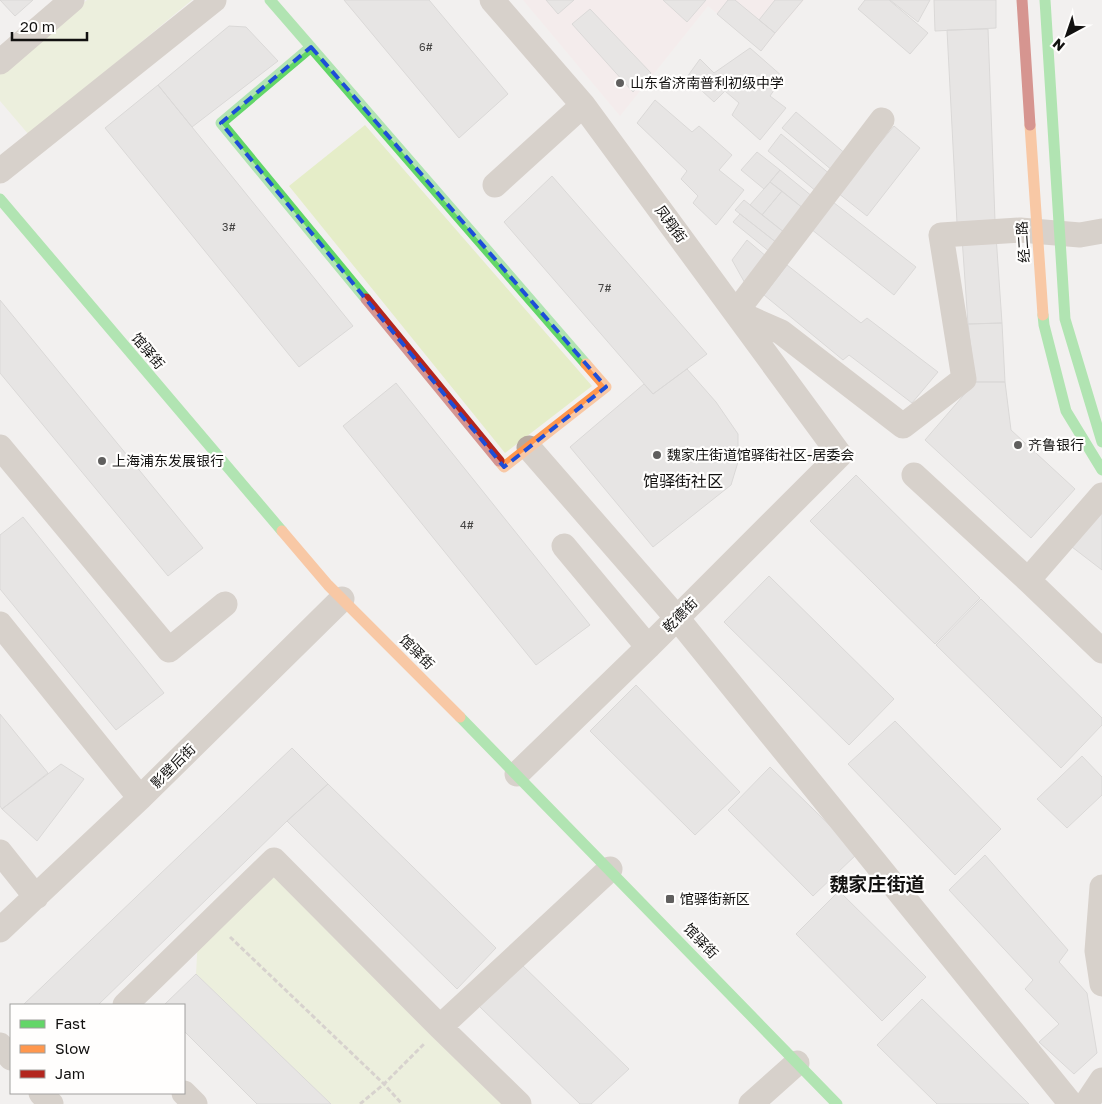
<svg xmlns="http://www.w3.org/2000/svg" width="1102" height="1104" viewBox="0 0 1102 1104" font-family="'Golos Text','Noto Sans SC',sans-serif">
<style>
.education{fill:#f6e7e9}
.green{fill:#e5edc8}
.building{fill:#dad8d8;stroke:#bdbbbb}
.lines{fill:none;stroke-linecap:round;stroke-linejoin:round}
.path{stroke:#b6ada6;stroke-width:3;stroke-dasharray:5 2.5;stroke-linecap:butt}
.street{stroke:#b7aaa0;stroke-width:25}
.fast{stroke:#63d668;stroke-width:11}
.slow{stroke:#ff974d;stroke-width:11}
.jam{stroke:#b3261e;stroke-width:11}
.marked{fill:none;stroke:#1d4ed8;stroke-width:4;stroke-dasharray:10 6;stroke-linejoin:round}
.poi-dot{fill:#605f5e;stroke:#fffefd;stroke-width:2}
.labels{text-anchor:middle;stroke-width:4.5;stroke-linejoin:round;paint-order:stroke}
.number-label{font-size:11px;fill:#454443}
.poi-label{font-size:14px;fill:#121110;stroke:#fffefd;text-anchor:start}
.street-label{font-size:14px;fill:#121110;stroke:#fffefd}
.quarter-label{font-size:16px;fill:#121110;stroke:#fffefd}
.district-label{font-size:19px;font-weight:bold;fill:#121110;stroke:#fffefd}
</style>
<rect width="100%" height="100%" fill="#f2f0ef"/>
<path class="education" d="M 523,0 L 804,0 L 761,51 L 708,6 L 620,116 Z"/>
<path class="green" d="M 87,0 L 192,0 L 29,135 L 0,101 L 0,71 Z
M 365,125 L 592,386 L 505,453 L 289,186 Z
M 274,860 L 519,1104 L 331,1104 L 196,974 L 198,936 Z"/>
<path class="building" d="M 0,0 L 33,0 L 15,16 Z
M 344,0 L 429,0 L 508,94 L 459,138 Z
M 546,0 L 574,0 L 558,14 Z
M 663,0 L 706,0 L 687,22 Z
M 728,0 L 735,0 L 775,33 L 761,51 L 717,14 Z
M 775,0 L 803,0 L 775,33 L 759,20 Z
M 865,0 L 889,0 L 928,33 L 910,54 L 858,9 Z
M 890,0 L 930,0 L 918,22 Z
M 934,0 L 996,0 L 996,28 L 935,31 Z
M 590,9 L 651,73 L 633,92 L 572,24 Z
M 229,26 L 246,27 L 278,61 L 192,127 L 158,85 Z
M 988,29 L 995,221 L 957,223 L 947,30 Z
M 750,48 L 783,77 L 770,96 L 786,108 L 760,140 L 732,115 L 739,103 L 725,91 L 714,102 L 687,77 L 700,59 L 714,73 Z
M 158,85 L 353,326 L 299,367 L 105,128 Z
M 655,100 L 692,132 L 699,126 L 732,155 L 719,170 L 744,190 L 716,225 L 693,203 L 698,196 L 681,179 L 687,171 L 637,123 Z
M 796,112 L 847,155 L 833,171 L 782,128 Z
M 894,126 L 920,148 L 867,216 L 838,193 Z
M 781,134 L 831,175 L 817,192 L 768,151 Z
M 757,152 L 780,170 L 764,189 L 741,170 Z
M 780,170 L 813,197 L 804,209 L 770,182 Z
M 552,176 L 707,354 L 653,394 L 504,222 Z
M 770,182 L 782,191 L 762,215 L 750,205 Z
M 782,191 L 804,209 L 785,233 L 762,215 Z
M 744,200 L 785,233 L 777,243 L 735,210 Z
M 833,202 L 916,267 L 894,295 L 811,229 Z
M 740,214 L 777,243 L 770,252 L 733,222 Z
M 995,221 L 1002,323 L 968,324 L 961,223 Z
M 747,240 L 767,257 L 746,285 L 732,260 Z
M 787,265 L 861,323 L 867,318 L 938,372 L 912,403 L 849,355 L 843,360 L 764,295 Z
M 0,300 L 203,548 L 168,576 L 0,373 Z
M 1002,323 L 1005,382 L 975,382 L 968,324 Z
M 687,369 L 716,402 L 738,434 L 738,462 L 731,485 L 653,547 L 570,447 L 644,384 L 653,394 Z
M 975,382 L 1005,382 L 1011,430 L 1075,489 L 1031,538 L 925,440 Z
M 396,383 L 590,625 L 536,665 L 343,426 Z
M 856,475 L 980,598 L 935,644 L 810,521 Z
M 1102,512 L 1102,570 L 1072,547 Z
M 23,517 L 164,693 L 116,730 L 0,589 L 0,535 Z
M 769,576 L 894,699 L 849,745 L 724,622 Z
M 981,599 L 1102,718 L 1102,725 L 1061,768 L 936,645 Z
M 636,685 L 740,792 L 695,835 L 590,731 Z
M 0,714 L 48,773 L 2,809 L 0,806 Z
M 895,721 L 1001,829 L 955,875 L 848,764 Z
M 292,748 L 328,784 L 287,821 L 98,1005 L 23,1005 Z
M 1082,756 L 1102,777 L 1102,795 L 1067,828 L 1037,799 Z
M 61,764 L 84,779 L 37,841 L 2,809 Z
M 770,767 L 858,853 L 813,896 L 728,810 Z
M 328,784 L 496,948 L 457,989 L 287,821 Z
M 985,855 L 1068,950 L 1059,962 L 1087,993 L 1097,1053 L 1074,1074 L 1039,1042 L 1059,1024 L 1025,989 L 1033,980 L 949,890 Z
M 839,891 L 926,977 L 882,1021 L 796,934 Z
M 520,963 L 629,1069 L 591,1104 L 580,1104 L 479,1006 Z
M 196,974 L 331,1104 L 257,1104 L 184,1031 L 184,1005 L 164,1005 Z
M 922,999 L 1029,1104 L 937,1104 L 877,1045 Z"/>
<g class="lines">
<path class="path" d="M 230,937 L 384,1084 L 402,1104
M 360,1104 L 384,1084 L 424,1044"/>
<path class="street" d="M 492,0 L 583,105 L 840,455 L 648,647 L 517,774
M 0,62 L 72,0
M 882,120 L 736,312 L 781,332 L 903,426 L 964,379 L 941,235 L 1020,230 L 1080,235 L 1102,231
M 0,171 L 214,0
M 495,185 L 583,105
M 0,447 L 169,650 L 225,604
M 529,448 L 677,618 L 1071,1104
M 914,475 L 1028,580 L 1102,495
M 564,546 L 648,647
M 1028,580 L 1102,651
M 0,624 L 140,798
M 0,852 L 36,897
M 1102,887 L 1097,951 L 1102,984
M 0,930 L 140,798 L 342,599
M 125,1005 C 175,957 224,908 274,860 L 440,1027 L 519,1104
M 440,1027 L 610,869
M 0,1045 L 11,1058
M 41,1093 L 51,1104
M 184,1093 L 195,1104
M 751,1104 L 797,1063
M 1086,1104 L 1102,1080"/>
<path class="fast" d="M 270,0 L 586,364
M 1045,0 L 1065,319 L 1102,442
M 311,47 L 221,123 L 366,299
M 0,199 L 282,531
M 1043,315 L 1044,325 L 1066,411 L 1102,470
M 460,717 L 837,1104"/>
<path class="slow" d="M 1030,125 L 1043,315
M 499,461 L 504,467 L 606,387 L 586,364
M 282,531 L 328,585 L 460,717"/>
<path class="jam" d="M 1022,0 L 1030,125
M 366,299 L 499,461"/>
</g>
<path d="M0 0H1102V1104H0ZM 311,47 L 606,387 L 504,467 L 221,123 Z" fill="#f2f0ef" fill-opacity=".55" fill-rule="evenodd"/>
<path class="marked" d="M 311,47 L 606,387 L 504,467 L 221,123 Z"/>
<g class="poi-dot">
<circle cx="620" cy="83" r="5"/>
<circle cx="1018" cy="445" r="5"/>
<circle cx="657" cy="455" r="5"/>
<circle cx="102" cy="461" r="5"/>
<rect x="665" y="894" width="10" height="10" rx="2.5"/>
</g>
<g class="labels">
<g class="number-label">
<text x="426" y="51">6#</text>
<text x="229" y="231">3#</text>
<text x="605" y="292">7#</text>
<text x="467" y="529">4#</text>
</g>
<g class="poi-label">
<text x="630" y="88">山东省济南普利初级中学</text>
<text x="1028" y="450">齐鲁银行</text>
<text x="667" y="460">魏家庄街道馆驿街社区-居委会</text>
<text x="112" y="466">上海浦东发展银行</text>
<text x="680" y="904">馆驿街新区</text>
</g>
<g class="street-label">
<text transform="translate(671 224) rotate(54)" y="5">凤翔街</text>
<text transform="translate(1023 242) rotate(-94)" y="5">经二路</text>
<text transform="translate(148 351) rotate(50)" y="5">馆驿街</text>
<text transform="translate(680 615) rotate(-45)" y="5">乾德街</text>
<text transform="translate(417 652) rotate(45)" y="5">馆驿街</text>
<text transform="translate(173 766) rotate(-45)" y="5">影壁后街</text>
<text transform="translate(701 941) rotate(46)" y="5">馆驿街</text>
</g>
<g class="quarter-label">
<text x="683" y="487">馆驿街社区</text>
</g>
<g class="district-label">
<text x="877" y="891">魏家庄街道</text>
</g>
</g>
<rect x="10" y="1004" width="175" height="90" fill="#fffefd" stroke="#a09f9e"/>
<rect x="20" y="1020" width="25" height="8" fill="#63d668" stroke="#a09f9e"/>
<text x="55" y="1029" font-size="15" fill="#121110">Fast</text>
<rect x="20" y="1045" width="25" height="8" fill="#ff974d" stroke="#a09f9e"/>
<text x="55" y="1054" font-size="15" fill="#121110">Slow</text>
<rect x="20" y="1070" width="25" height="8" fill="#b3261e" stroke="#a09f9e"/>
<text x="55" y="1079" font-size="15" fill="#121110">Jam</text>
<g transform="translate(1067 35) rotate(220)" stroke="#fffefd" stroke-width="4" paint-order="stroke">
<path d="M0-4L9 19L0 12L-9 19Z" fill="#121110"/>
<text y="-8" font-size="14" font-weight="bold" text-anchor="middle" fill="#121110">N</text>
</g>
<path d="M12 32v8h75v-8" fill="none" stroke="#121110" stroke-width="2.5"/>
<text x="20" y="32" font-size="15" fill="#121110" stroke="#fffefd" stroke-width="4" paint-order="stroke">20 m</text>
</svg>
